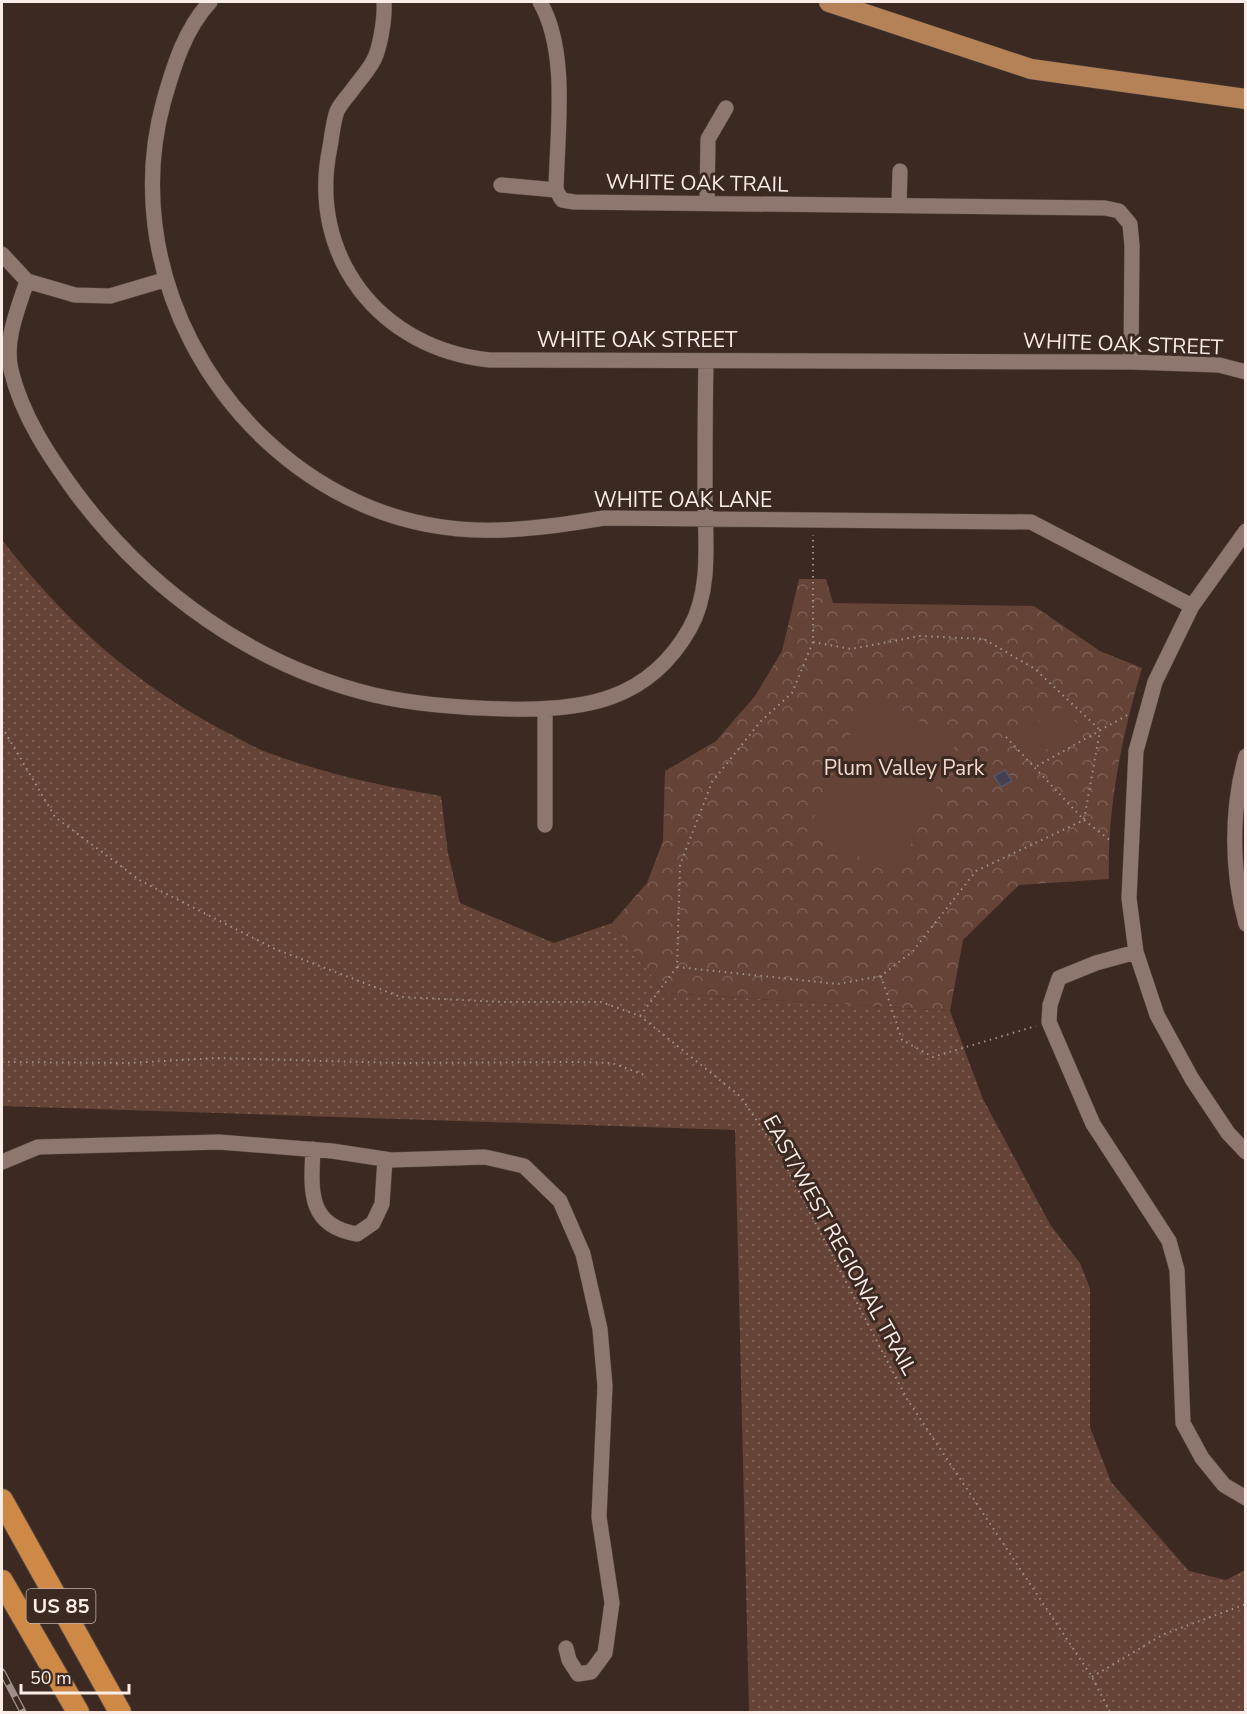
<svg xmlns="http://www.w3.org/2000/svg" width="1247" height="1714" viewBox="0 0 1247 1714" font-family="'Nunito Sans',sans-serif">
<style>
.grass{fill:url(#grass-dots)}
.park{fill:url(#park-crowns)}
.pitch{fill:#654336}
.building{fill:#444052;stroke:#575467;stroke-width:1.5}
.lines{fill:none;stroke-linecap:round;stroke-linejoin:round}
.minor-casing{stroke:#564640;stroke-width:16}
.major-casing{stroke:#564640;stroke-width:21}
.highway-casing{stroke:#564640;stroke-width:24}
.path{stroke:#a1928c;stroke-width:2;stroke-dasharray:1.5 4.5;stroke-linecap:butt}
.minor{stroke:#8d776f;stroke-width:15}
.major{stroke:#b58257;stroke-width:20}
.highway{stroke:#cf8947;stroke-width:22}
.rail-casing{stroke:#9d8e88;stroke-width:7}
.rail{stroke:#3b2922;stroke-width:4.5;stroke-dasharray:14;stroke-linecap:butt}
.labels{text-anchor:middle;stroke-width:6;stroke-linejoin:round;paint-order:stroke}
.shield{fill:#3b2922;stroke:#c1b2ad;stroke-width:1.5}
.shield-label{font-size:20px;font-weight:bold;fill:#faede8}
.street-label{font-size:21px;fill:#faede8;stroke:#3b2922}
.park-label{font-size:21px;fill:#f5d9cf;stroke:#3b2922}
</style>
<defs>
<pattern id="grass-dots" width="8" height="8" patternUnits="userSpaceOnUse" patternTransform="scale(1.5)"><rect width="8" height="8" fill="#654336"/><path d="M2 2h.1M6 6h.1" fill="none" stroke="#7c5e53" stroke-width="1.8" stroke-linecap="round"/></pattern>
<pattern id="park-crowns" width="20" height="18" patternUnits="userSpaceOnUse" patternTransform="scale(1.5)"><rect width="20" height="18" fill="#654336"/><path d="M2 6a3 3 0 1 1 6 0M12 15a3 3 0 1 1 6 0" fill="none" stroke="#7c5e53"/></pattern>
</defs>
<rect width="100%" height="100%" fill="#3b2922"/>
<path class="grass" d="M 2,540 C 65,621 133,683 224,731 C 239,738 254,748 269,753 C 326,774 382,786 441,796 L 448,853 L 460,903 L 554,943 L 612,923 L 665,993 L 950,1011 L 983,1099 L 1051,1226 L 1080,1263 L 1090,1288 L 1090,1427 L 1111,1482 L 1189,1571 L 1226,1580 L 1245,1570 L 1245,1712 L 749,1712 L 735,1130 L 2,1106 Z"/>
<path class="park" d="M 799,579 L 826,579 L 833,603 L 1034,606 L 1100,651 L 1142,668 C 1122,735 1107,808 1109,879 L 1019,885 L 963,940 L 950,1011 L 665,993 L 612,923 L 647,883 L 663,841 L 665,771 L 716,741 L 755,696 L 782,651 Z"/>
<path class="pitch" d="M 867,698 L 958,738 L 898,874 L 807,833 Z
M 1063,707 L 1082,729 L 1036,755 L 1015,735 Z"/>
<path class="building" d="M 1005,770 L 1012,781 L 1001,787 L 994,776 Z"/>
<g class="lines">
<defs>
<path id="minor" d="M 210,2 C 185,29 174,65 164,100 C 118,265 214,444 371,508 C 451,540 522,532 604,518 L 1031,522 L 1192,606
M 384,2 C 385,17 381,41 376,55 C 372,67 360,79 353,89 C 348,96 341,103 337,111 C 333,122 332,136 330,147 C 307,256 380,349 490,360 L 1131,362 L 1219,365 L 1246,372
M 540,2 C 569,52 557,132 556,190
M 501,185 L 556,190
M 556,190 L 562,200 L 574,202 L 1105,208 L 1119,211 L 1130,224 L 1132,246 L 1131,362
M 707,204 L 708,139 L 726,108
M 899,206 L 900,171
M 2,254 L 27,281 L 75,295 L 110,296 L 164,280
M 27,281 C 18,309 4,340 11,370 C 22,416 49,456 76,493 C 149,591 254,666 374,695 C 417,705 462,708 507,709 C 584,711 649,701 690,628 C 712,589 705,538 705,496 C 705,451 705,406 706,361
M 1246,531 L 1192,606 L 1155,682 L 1136,751 L 1129,898 L 1136,952 L 1157,1015 L 1192,1079 L 1228,1133 L 1246,1152
M 545,710 L 545,825
M 1246,756 C 1231,808 1231,871 1246,924
M 1136,952 L 1096,963 L 1059,978 L 1050,1005 L 1049,1022 L 1093,1124 L 1169,1241 L 1177,1270 L 1183,1423 L 1202,1458 L 1224,1485 L 1246,1498
M 313,1149 C 311,1190 307,1226 357,1234 L 373,1223 L 382,1204 L 385,1159
M 2,1162 L 38,1147 L 219,1142 L 332,1151 L 391,1160 L 485,1157 L 524,1166 L 560,1201 L 583,1254 L 600,1329 L 605,1386 L 599,1517 L 612,1603 L 605,1653 L 591,1672 L 578,1674 L 569,1660 L 566,1648"/>
<path id="major" d="M 829,2 L 1031,69 L 1246,99"/>
<path id="highway" d="M 2,1500 L 120,1712
M 2,1581 L 78,1712"/>
</defs>
<use href="#minor" class="minor-casing"/>
<use href="#major" class="major-casing"/>
<use href="#highway" class="highway-casing"/>
<path class="path" d="M 813,642 L 851,649 L 920,636 L 984,639 L 1035,669 L 1100,730
M 2,727 L 55,817 L 141,881 L 275,949 L 401,997 L 503,1002 L 601,1002 L 640,1016 L 741,1097 L 781,1157 L 907,1399 L 1092,1677 L 1110,1712
M 1006,737 L 1084,820 L 1111,841
M 1037,766 L 1131,713
M 677,967 L 838,984 L 881,976 L 913,951 L 976,871 L 1084,820 L 1100,730
M 881,976 L 902,1040 L 933,1057 L 1036,1026
M 640,1016 L 677,967 L 680,865 L 712,782 L 760,722 L 792,693 L 813,642 L 813,535
M 2,1062 L 130,1063 L 216,1058 L 399,1063 L 577,1062 L 612,1063 L 647,1076
M 1092,1677 L 1164,1634 L 1246,1604"/>
<use href="#minor" class="minor"/>
<use href="#major" class="major"/>
<use href="#highway" class="highway"/>
<defs>
<path id="rail" d="M 2,1672 L 23,1712"/>
</defs>
<use href="#rail" class="rail-casing"/>
<use href="#rail" class="rail"/>
</g>
<g class="labels">
<rect class="shield" x="26.5" y="1589" width="69" height="34" rx="4.5"/>
<g class="shield-label">
<text x="61" y="1613">US 85</text>
</g>
<g class="street-label">
<text transform="translate(697 183) rotate(1)" y="7">WHITE OAK TRAIL</text>
<text x="637" y="347">WHITE OAK STREET</text>
<text transform="translate(1123 344) rotate(2)" y="7">WHITE OAK STREET</text>
<text x="683" y="507">WHITE OAK LANE</text>
<text transform="translate(840 1245) rotate(61)" y="7">EAST/WEST REGIONAL TRAIL</text>
</g>
<g class="park-label">
<text x="904" y="775">Plum Valley Park</text>
</g>
</g>
<rect width="1247" height="1714" fill="none" stroke="#faede8" stroke-width="6"/>
<path d="M21 1684v9h108v-9" fill="none" stroke="#faede8" stroke-width="3"/>
<text x="30" y="1684" font-size="18" fill="#faede8" stroke="#3b2922" stroke-width="4.5" paint-order="stroke">50 m</text>
</svg>
